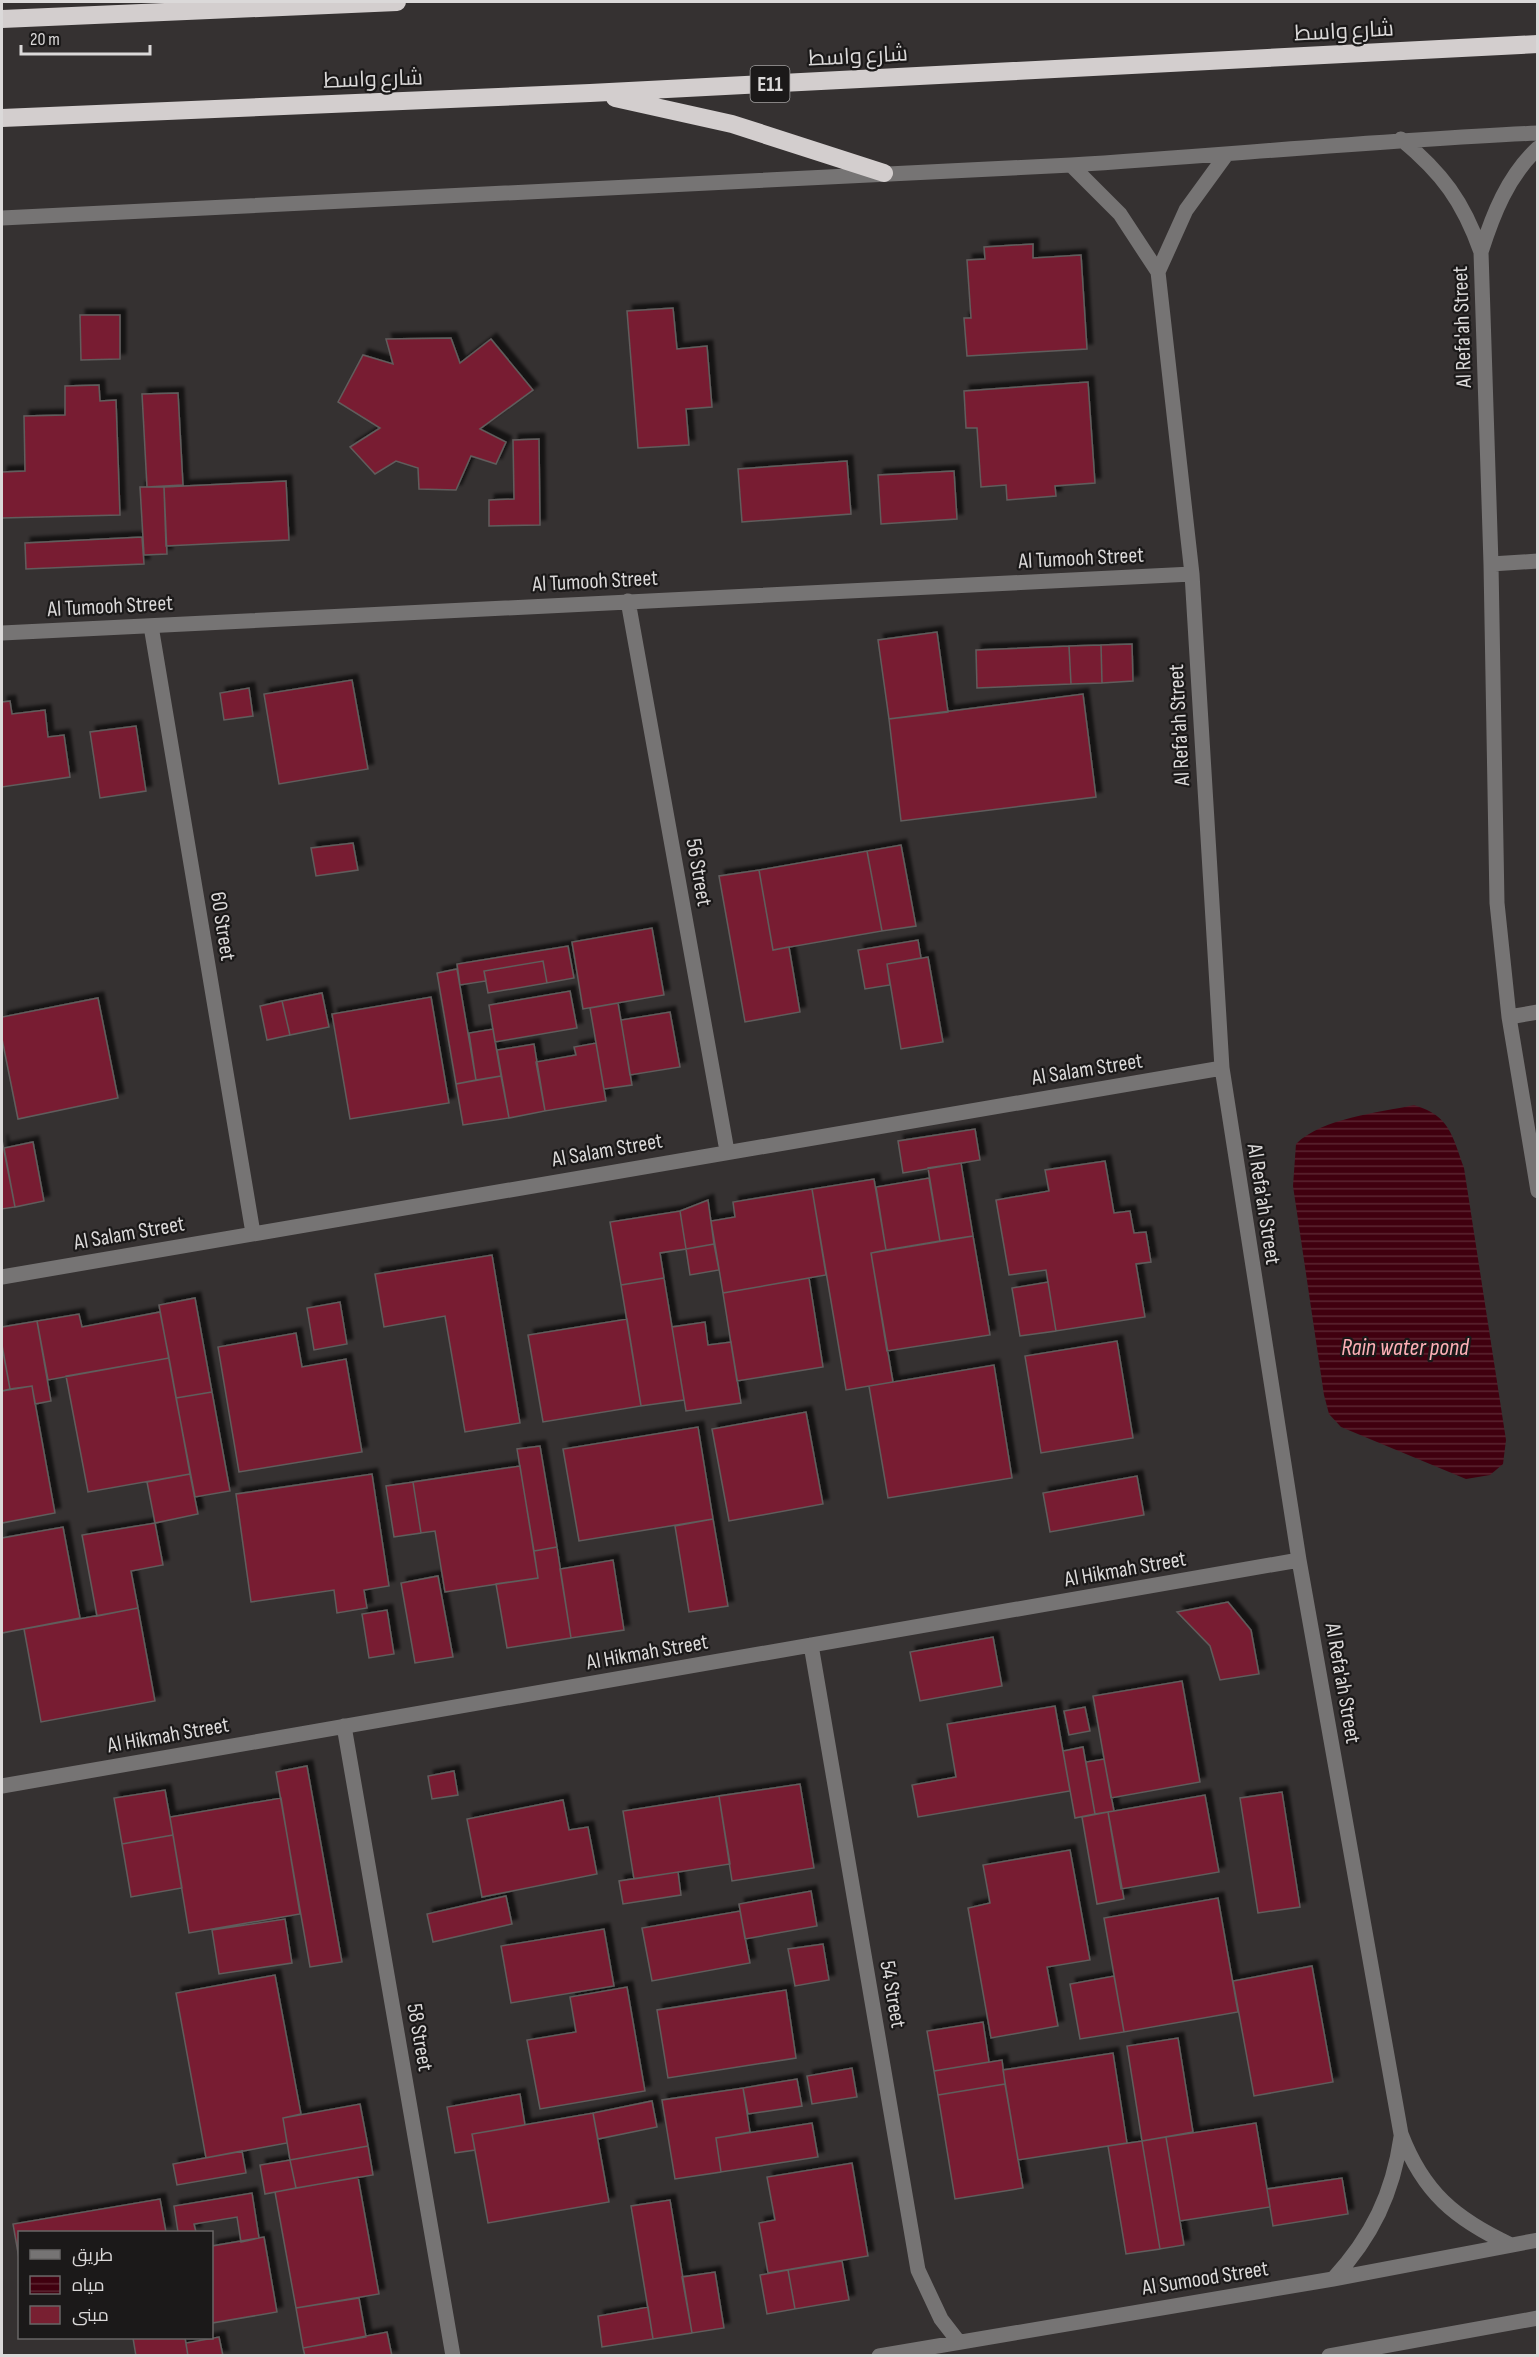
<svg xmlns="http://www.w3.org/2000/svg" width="1539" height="2357" viewBox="0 0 1539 2357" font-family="'Sofia Sans Condensed',Cairo,sans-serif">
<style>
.water{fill:url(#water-rules)}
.building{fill:#781f31;stroke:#615d5d;stroke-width:1.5;filter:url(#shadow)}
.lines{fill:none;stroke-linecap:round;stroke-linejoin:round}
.minor{stroke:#767474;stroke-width:15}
.highway{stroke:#d3cece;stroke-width:18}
.labels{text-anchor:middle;stroke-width:4.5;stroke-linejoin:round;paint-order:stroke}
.shield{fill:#1b1919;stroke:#a19f9f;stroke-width:1.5}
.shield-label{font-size:21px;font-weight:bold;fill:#dbd9d9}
.street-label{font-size:22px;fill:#dbd9d9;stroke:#1b1919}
.water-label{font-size:24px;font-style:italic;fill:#fdafb6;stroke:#1b1919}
</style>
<defs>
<pattern id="water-rules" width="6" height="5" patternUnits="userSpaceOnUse" patternTransform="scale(1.5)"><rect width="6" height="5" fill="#40000f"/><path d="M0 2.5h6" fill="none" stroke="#5b2531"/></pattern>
<filter id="shadow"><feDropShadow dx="5.5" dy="-5.5" stdDeviation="1.5" flood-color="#0009"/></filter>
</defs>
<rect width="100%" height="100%" fill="#353131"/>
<path class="water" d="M 1414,1105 C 1450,1116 1452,1135 1464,1168 L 1506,1440 L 1503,1464 L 1490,1475 L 1466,1479 L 1341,1427 L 1329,1414 L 1324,1395 L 1293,1186 L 1296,1144 C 1322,1118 1378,1113 1414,1105 Z"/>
<path class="building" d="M 1033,244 L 1033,258 L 1081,255 L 1087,349 L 967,356 L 964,318 L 971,318 L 967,260 L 985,259 L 984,247 Z
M 673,308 L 677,349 L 707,346 L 712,407 L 686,409 L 689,445 L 638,448 L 627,311 Z
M 80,315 L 120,315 L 120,359 L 81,360 Z
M 451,338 L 460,363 L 491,339 L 533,390 L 480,429 L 506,442 L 496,464 L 471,456 L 456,490 L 419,489 L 418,468 L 396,461 L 375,474 L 350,447 L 380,428 L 338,402 L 363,355 L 393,364 L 386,339 Z
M 1088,382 L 1095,483 L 1055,486 L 1056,496 L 1007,500 L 1006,485 L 981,487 L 977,428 L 966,428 L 964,391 Z
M 99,385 L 100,401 L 116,400 L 120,515 L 2,518 L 2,472 L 25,471 L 24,416 L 65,415 L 65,386 Z
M 178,393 L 183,485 L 147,487 L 142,394 Z
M 539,439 L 540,525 L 489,526 L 489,500 L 514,499 L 513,440 Z
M 847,461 L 851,514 L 742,522 L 738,469 Z
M 954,471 L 957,519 L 881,524 L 878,475 Z
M 286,481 L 289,540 L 166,546 L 164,487 Z
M 140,487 L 164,487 L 167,554 L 144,555 Z
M 142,537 L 144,564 L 26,569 L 25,543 Z
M 937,632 L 948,712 L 889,719 L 878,640 Z
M 1132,644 L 1133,681 L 1102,683 L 1101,645 Z
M 1101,645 L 1102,683 L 1071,684 L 1069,646 Z
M 1069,646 L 1071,684 L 977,688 L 976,650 Z
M 352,680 L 368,769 L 279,784 L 264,694 Z
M 249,688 L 253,716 L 224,720 L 220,693 Z
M 1083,694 L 1096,797 L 901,821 L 889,719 Z
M 10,701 L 12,714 L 45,710 L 48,737 L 64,735 L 70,777 L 2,787 L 2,702 Z
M 136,726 L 146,791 L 100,798 L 90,732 Z
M 353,843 L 358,870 L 316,876 L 311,848 Z
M 901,845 L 916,926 L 882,931 L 867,851 Z
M 867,851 L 882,931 L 773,950 L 759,870 Z
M 759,870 L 773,950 L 789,947 L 800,1012 L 745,1022 L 719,876 Z
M 652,928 L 664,995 L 583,1009 L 572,942 Z
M 918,940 L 921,958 L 887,964 L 890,985 L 865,989 L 858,950 Z
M 568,946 L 574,978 L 547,983 L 543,961 L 484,971 L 486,981 L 460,985 L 457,964 Z
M 928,957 L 943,1042 L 901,1049 L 887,964 Z
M 543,961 L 547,983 L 488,993 L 484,971 Z
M 457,969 L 476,1080 L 456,1084 L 437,973 Z
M 570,991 L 577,1028 L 495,1042 L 489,1005 Z
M 322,993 L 329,1027 L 290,1035 L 282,1001 Z
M 431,997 L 449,1103 L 350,1119 L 332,1014 Z
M 98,998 L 118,1098 L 18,1119 L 2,1039 L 2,1017 Z
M 282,1001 L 290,1035 L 267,1040 L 260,1006 Z
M 618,1003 L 632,1085 L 604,1089 L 590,1008 Z
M 670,1012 L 680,1067 L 630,1075 L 621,1020 Z
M 493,1029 L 501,1076 L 476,1080 L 469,1033 Z
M 596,1043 L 606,1101 L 545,1111 L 536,1062 L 576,1055 L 574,1047 Z
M 534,1044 L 545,1111 L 509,1118 L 497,1050 Z
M 501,1076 L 509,1118 L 463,1125 L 456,1084 Z
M 975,1129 L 980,1160 L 903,1173 L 898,1141 Z
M 2,1140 L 15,1207 L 2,1209 Z
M 33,1142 L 44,1201 L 15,1207 L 4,1148 Z
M 1105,1161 L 1114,1213 L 1130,1211 L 1134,1233 L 1146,1232 L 1151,1262 L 1136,1264 L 1145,1317 L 1056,1331 L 1046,1270 L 1009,1275 L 996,1200 L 1049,1191 L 1045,1170 Z
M 961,1163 L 973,1236 L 940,1241 L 928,1168 Z
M 929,1178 L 940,1241 L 886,1250 L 876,1187 Z
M 874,1179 L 886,1250 L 871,1253 L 893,1382 L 846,1390 L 812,1189 Z
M 812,1189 L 826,1275 L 723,1293 L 711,1221 L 735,1217 L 733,1202 Z
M 708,1200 L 714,1244 L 686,1249 L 680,1211 Z
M 680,1211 L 686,1249 L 660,1253 L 664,1278 L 621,1285 L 610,1222 Z
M 973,1236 L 990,1335 L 887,1351 L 871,1253 Z
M 714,1244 L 719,1270 L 690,1275 L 686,1249 Z
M 492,1255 L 520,1423 L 465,1432 L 445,1316 L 384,1327 L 375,1274 Z
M 664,1278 L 684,1400 L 641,1406 L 621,1285 Z
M 809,1278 L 823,1367 L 737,1381 L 723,1293 Z
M 1048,1282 L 1056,1331 L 1020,1336 L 1012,1288 Z
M 195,1298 L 212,1392 L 176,1398 L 159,1305 Z
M 340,1302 L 347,1344 L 314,1350 L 307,1308 Z
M 160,1312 L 169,1358 L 48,1380 L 37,1321 L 79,1314 L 82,1327 Z
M 627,1319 L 641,1406 L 543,1422 L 528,1335 Z
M 37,1321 L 51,1401 L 35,1404 L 32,1386 L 10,1389 L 2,1345 L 2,1327 Z
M 705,1322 L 708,1345 L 731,1342 L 741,1403 L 686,1411 L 672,1327 Z
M 296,1333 L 302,1367 L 346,1359 L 362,1452 L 239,1472 L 218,1347 Z
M 1117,1341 L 1133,1438 L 1041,1453 L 1025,1356 Z
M 2,1346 L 10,1389 L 2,1391 Z
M 169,1358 L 190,1474 L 88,1492 L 66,1376 Z
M 994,1365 L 1012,1478 L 888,1498 L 869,1386 Z
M 32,1386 L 55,1513 L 2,1523 L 2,1391 Z
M 212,1392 L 230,1491 L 195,1497 L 176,1398 Z
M 806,1412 L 823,1504 L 729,1521 L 712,1429 Z
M 698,1427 L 713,1519 L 579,1541 L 563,1449 Z
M 540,1446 L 557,1547 L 534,1551 L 517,1449 Z
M 520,1466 L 538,1578 L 445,1592 L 435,1531 L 421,1533 L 413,1482 Z
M 190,1474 L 198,1514 L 155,1523 L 147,1482 Z
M 372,1474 L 389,1586 L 364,1590 L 367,1608 L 337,1613 L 334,1590 L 251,1602 L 236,1494 Z
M 1137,1476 L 1144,1515 L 1050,1532 L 1043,1493 Z
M 413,1482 L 421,1533 L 394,1537 L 386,1486 Z
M 713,1519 L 728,1606 L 689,1612 L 675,1526 Z
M 155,1523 L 163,1565 L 131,1571 L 138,1608 L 97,1616 L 82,1535 Z
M 63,1527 L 80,1618 L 2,1633 L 2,1538 Z
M 557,1547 L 571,1638 L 507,1648 L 496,1584 L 538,1578 L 534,1551 Z
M 613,1560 L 624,1630 L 571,1638 L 560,1569 Z
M 438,1576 L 453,1657 L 415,1663 L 401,1583 Z
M 1228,1602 L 1251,1630 L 1259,1674 L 1220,1680 L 1210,1646 L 1177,1612 Z
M 138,1608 L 155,1701 L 41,1722 L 24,1629 Z
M 387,1610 L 394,1654 L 369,1658 L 362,1614 Z
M 993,1637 L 1002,1686 L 920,1701 L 910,1652 Z
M 1182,1681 L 1200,1782 L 1111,1798 L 1093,1696 Z
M 1055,1706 L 1070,1791 L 918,1817 L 912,1785 L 956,1777 L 947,1724 Z
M 1085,1707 L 1090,1731 L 1069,1735 L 1064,1711 Z
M 1083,1747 L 1095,1814 L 1075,1818 L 1063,1751 Z
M 1104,1759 L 1114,1811 L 1095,1814 L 1086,1762 Z
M 307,1766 L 342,1962 L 310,1967 L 276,1772 Z
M 454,1771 L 458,1795 L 432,1799 L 428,1776 Z
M 800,1784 L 814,1868 L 732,1881 L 719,1796 Z
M 165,1790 L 173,1835 L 122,1844 L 114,1798 Z
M 1282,1792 L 1300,1907 L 1258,1913 L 1240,1798 Z
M 1205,1795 L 1219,1872 L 1121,1889 L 1108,1812 Z
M 719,1796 L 730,1864 L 634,1879 L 623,1811 Z
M 281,1798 L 300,1914 L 189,1933 L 170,1817 Z
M 563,1800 L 569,1830 L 588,1827 L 597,1874 L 482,1897 L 467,1819 Z
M 1108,1812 L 1124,1899 L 1097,1904 L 1082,1817 Z
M 173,1835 L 182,1888 L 131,1897 L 122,1844 Z
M 1070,1850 L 1090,1960 L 1047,1967 L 1058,2026 L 991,2038 L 968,1908 L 990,1903 L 983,1865 Z
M 678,1872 L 681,1895 L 623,1904 L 619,1881 Z
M 811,1891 L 817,1926 L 745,1939 L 739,1904 Z
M 506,1896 L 512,1924 L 433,1942 L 427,1914 Z
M 1218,1898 L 1238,2012 L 1124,2032 L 1104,1918 Z
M 740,1911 L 750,1963 L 652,1981 L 642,1928 Z
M 285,1919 L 292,1963 L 219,1974 L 212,1930 Z
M 604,1929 L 614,1986 L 511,2003 L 501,1946 Z
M 823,1944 L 829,1980 L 795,1986 L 788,1949 Z
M 1312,1966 L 1333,2082 L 1254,2096 L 1233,1981 Z
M 275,1975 L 301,2114 L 283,2118 L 287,2143 L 206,2158 L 176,1993 Z
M 1114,1976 L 1124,2032 L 1080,2039 L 1070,1984 Z
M 627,1987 L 645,2091 L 540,2109 L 527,2040 L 576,2032 L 570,1997 Z
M 786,1990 L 796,2058 L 668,2078 L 657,2010 Z
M 983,2022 L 989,2062 L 934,2071 L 927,2031 Z
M 1178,2038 L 1193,2132 L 1142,2141 L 1127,2046 Z
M 1113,2053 L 1127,2143 L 1018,2160 L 1003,2070 Z
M 1002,2060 L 1005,2084 L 938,2095 L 934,2071 Z
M 852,2068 L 857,2097 L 812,2104 L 807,2076 Z
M 797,2079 L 802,2106 L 748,2114 L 743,2088 Z
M 1005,2084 L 1023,2188 L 955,2199 L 938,2095 Z
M 743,2088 L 750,2132 L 716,2138 L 721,2172 L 675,2179 L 662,2100 Z
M 520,2094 L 525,2125 L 472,2134 L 475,2150 L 455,2153 L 447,2107 Z
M 652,2101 L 657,2127 L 598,2139 L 593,2113 Z
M 360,2104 L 368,2146 L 290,2160 L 283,2118 Z
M 593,2113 L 609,2202 L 488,2223 L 472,2134 Z
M 812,2123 L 818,2157 L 721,2172 L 716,2138 Z
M 1256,2123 L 1270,2207 L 1180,2221 L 1166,2137 Z
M 1166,2137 L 1184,2245 L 1160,2249 L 1142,2141 Z
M 1142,2141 L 1160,2249 L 1126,2254 L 1108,2146 Z
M 368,2146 L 373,2175 L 296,2188 L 290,2160 Z
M 242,2151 L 246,2173 L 177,2185 L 173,2164 Z
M 290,2160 L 296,2188 L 265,2194 L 260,2165 Z
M 852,2163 L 868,2256 L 768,2273 L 759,2223 L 775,2220 L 767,2177 Z
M 358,2177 L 379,2294 L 296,2308 L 275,2192 Z
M 1342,2178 L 1348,2214 L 1273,2226 L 1267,2189 Z
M 252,2193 L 259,2238 L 241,2242 L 237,2217 L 194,2224 L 196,2232 L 178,2232 L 174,2206 Z
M 160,2199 L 166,2232 L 20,2232 L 20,2264 L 13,2224 Z
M 670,2200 L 692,2333 L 653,2339 L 631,2206 Z
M 264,2237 L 277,2312 L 212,2323 L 212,2246 Z
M 842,2261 L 849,2300 L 795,2309 L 788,2270 Z
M 788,2270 L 795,2309 L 767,2314 L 760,2275 Z
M 715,2272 L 724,2328 L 692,2333 L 682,2277 Z
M 359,2298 L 366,2337 L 303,2348 L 296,2308 Z
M 648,2307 L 653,2339 L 602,2347 L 598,2316 Z
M 387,2332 L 392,2356 L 305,2356 L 303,2348 Z
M 219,2337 L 223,2356 L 188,2356 L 186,2343 Z
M 133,2338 L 185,2338 L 188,2356 L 136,2356 Z"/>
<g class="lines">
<path class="minor" d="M 1401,139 C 1442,173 1463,201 1481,252 L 1491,564 L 1497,903 L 1509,1017 L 1538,1191
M 1071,165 L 1120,214 L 1158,272 L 1192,574 L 1222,1068 L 1299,1560 L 1401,2134 C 1423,2192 1455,2219 1511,2245
M 2,218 L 1071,165 C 1226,155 1382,140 1538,133
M 1481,252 C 1493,214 1508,176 1538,148
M 1158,272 L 1186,210 L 1226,155
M 1491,564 L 1538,561
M 628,601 L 727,1151
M 151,626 L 253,1233
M 2,633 L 1192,574
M 1509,1017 L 1538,1012
M 2,1277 L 1222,1068
M 811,1645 L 918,2270 L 941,2319 L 958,2341
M 344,1726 L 453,2356
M 2,1786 L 1299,1560
M 1333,2279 C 1372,2237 1393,2193 1401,2137
M 879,2356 L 1333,2279 L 1538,2240
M 1329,2356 L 1538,2318"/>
<path class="highway" d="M 2,19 L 397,2
M 615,98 L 732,124 L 884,173
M 2,118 L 590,93 L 1538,44"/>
</g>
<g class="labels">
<rect class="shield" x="750.5" y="66" width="39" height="36" rx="4.5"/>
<g class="shield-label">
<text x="770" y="91">E11</text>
</g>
<g class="street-label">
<text transform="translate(1344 30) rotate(-3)" y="8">شارع واسط</text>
<text transform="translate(858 55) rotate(-3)" y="8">شارع واسط</text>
<text transform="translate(373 78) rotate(-2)" y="8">شارع واسط</text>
<text transform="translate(1461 327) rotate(-92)" y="8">Al Refa'ah Street</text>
<text transform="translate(1081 557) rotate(-3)" y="8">Al Tumooh Street</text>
<text transform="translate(595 580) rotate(-3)" y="8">Al Tumooh Street</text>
<text transform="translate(110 605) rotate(-3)" y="8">Al Tumooh Street</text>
<text transform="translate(1178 725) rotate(-93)" y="8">Al Refa'ah Street</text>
<text transform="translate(700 872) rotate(80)" y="8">56 Street</text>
<text transform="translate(224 926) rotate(81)" y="8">60 Street</text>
<text transform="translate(1087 1068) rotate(-9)" y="8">Al Salam Street</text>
<text transform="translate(607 1149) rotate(-10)" y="8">Al Salam Street</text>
<text transform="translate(1265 1204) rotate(81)" y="8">Al Refa'ah Street</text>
<text transform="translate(129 1232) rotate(-10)" y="8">Al Salam Street</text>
<text transform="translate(1125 1568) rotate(-10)" y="8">Al Hikmah Street</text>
<text transform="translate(647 1651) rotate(-10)" y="8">Al Hikmah Street</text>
<text transform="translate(1344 1683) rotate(80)" y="8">Al Refa'ah Street</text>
<text transform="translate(168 1734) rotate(-10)" y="8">Al Hikmah Street</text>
<text transform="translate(894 1994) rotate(80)" y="8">54 Street</text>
<text transform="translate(421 2037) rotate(80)" y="8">58 Street</text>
<text transform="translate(1205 2277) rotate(-9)" y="8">Al Sumood Street</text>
</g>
<g class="water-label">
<text x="1405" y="1355">Rain water pond</text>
</g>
</g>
<rect width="1539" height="2357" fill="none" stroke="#dbd9d9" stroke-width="6"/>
<rect x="18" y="2231" width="195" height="108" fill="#1b1919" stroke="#686666" stroke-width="1.5"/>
<rect x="30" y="2250" width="30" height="9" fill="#767474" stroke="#686666" stroke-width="1.5"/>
<text x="72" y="2261" font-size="18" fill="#dbd9d9">طريق</text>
<rect x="30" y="2276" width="30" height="18" fill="url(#water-rules)" stroke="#686666" stroke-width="1.5"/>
<text x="72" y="2291" font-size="18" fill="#dbd9d9">مياه</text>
<rect x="30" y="2306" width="30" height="18" fill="#781f31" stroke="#686666" stroke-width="1.5"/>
<text x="72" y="2321" font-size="18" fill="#dbd9d9">مبنى</text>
<path d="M21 45v9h129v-9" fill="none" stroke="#dbd9d9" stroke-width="3"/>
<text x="30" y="45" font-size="18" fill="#dbd9d9" stroke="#1b1919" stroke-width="4.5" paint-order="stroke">20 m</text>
</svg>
